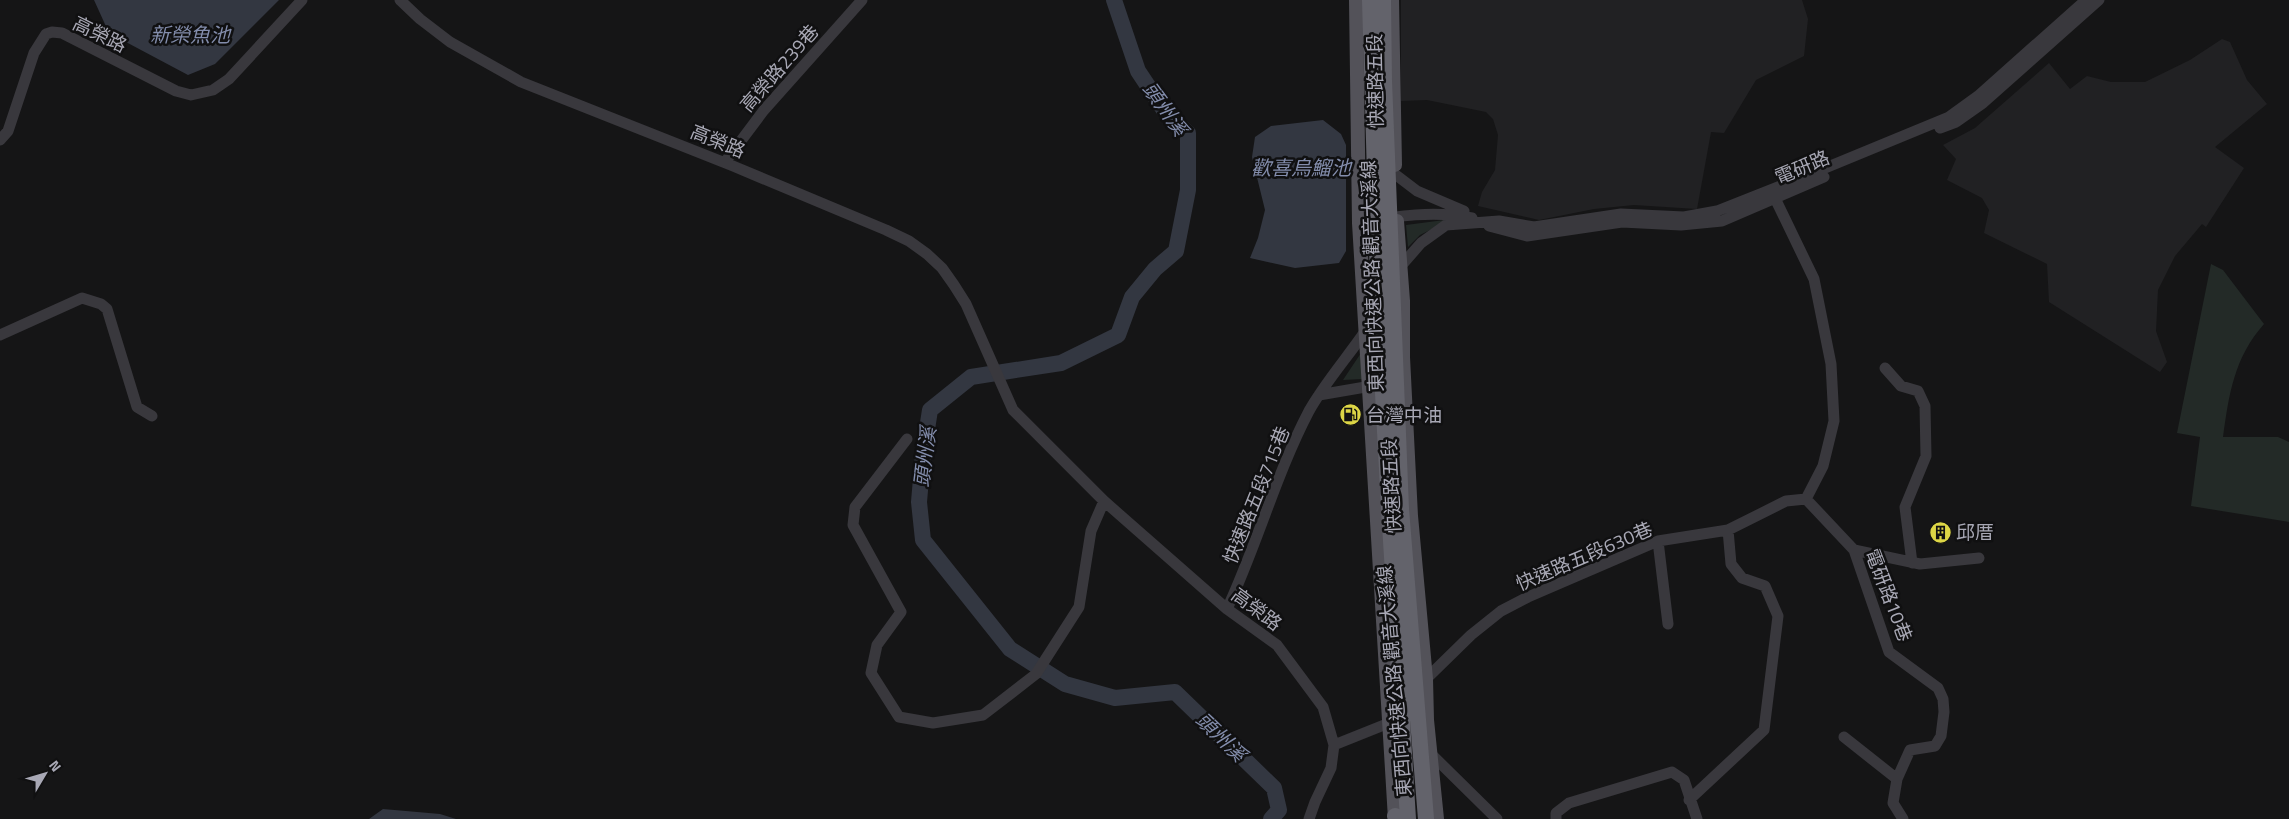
<svg xmlns="http://www.w3.org/2000/svg" width="2289" height="819" viewBox="0 0 2289 819" font-family="'Titillium Web','Noto Sans TC',sans-serif">
<style>
.built{fill:#212123}
.green{fill:#232a27}
.water{fill:#333741}
.lines{fill:none;stroke-linecap:round;stroke-linejoin:round}
.river{stroke:#333741;stroke-width:16}
.minor{stroke:#39383d;stroke-width:11}
.major{stroke:#535259;stroke-width:14}
.highway{stroke:#63636b;stroke-width:16}
.highway-bridge{stroke:#63636b;stroke-width:16}
.labels{text-anchor:middle;stroke-width:5;stroke-linejoin:round;paint-order:stroke}
.street-label{font-size:19px;fill:#a8a8b5;stroke:#101011}
.poi-label{font-size:19px;fill:#a8a8b5;stroke:#101011;text-anchor:start}
.water-label{font-size:20px;font-style:italic;fill:#838dac;stroke:#101011}
</style>
<rect width="100%" height="100%" fill="#151516"/>
<path class="built" d="M 1401,0 L 1802,0 L 1808,19 L 1804,56 L 1756,80 L 1724,133 L 1711,132 L 1697,209 L 1634,205 L 1594,209 L 1539,220 L 1478,206 L 1482,192 L 1495,170 L 1498,135 L 1493,119 L 1486,112 L 1427,100 L 1401,101 Z
M 2222,39 L 2230,42 L 2247,80 L 2267,104 L 2215,147 L 2244,168 L 2206,227 L 2202,224 L 2175,256 L 2158,290 L 2156,331 L 2167,362 L 2160,372 L 2049,302 L 2047,264 L 1984,233 L 1989,210 L 1982,198 L 1947,180 L 1956,159 L 1943,145 L 1975,128 L 2049,63 L 2070,89 L 2087,76 L 2111,82 L 2145,82 L 2190,60 Z"/>
<path class="green" d="M 1452,219 L 1420,235 L 1408,247 L 1406,225 Z
M 2211,264 L 2223,270 L 2264,324 C 2234,358 2229,394 2223,437 L 2278,437 L 2289,442 L 2289,522 L 2191,506 L 2200,437 L 2177,433 Z
M 1361,353 L 1362,379 L 1343,380 Z"/>
<path class="water" d="M 94,0 L 279,0 L 215,64 L 188,75 L 109,33 Z
M 1323,120 L 1341,134 L 1346,145 L 1346,251 L 1339,263 L 1295,268 L 1250,258 L 1258,238 L 1265,210 L 1252,157 L 1255,137 L 1271,126 Z
M 383,809 L 440,814 L 456,819 L 369,819 Z"/>
<g class="lines">
<path class="river" d="M 1114,0 L 1138,71 L 1164,110 L 1188,133 L 1188,190 L 1176,251 L 1155,269 L 1132,297 L 1118,335 L 1061,363 L 971,377 L 930,410 L 923,455 L 919,502 L 923,540 L 1010,649 L 1065,684 L 1115,698 L 1175,692 L 1274,788 L 1279,810 L 1271,819"/>
<path class="minor" d="M 400,0 L 420,19 L 450,42 L 521,82 L 733,166 L 886,230 L 909,241 L 927,254 L 942,268 L 954,285 L 966,304 L 1013,410 L 1104,501 L 1227,609 L 1277,645 L 1323,707 L 1334,745 L 1331,768 L 1315,802 L 1309,819
M 1940,128 L 1956,122 L 1983,103 L 2099,0
M 0,140 L 8,131 L 34,53 L 46,34 L 52,32 L 62,33 L 176,91 L 191,95 L 213,90 L 229,79 L 302,0
M 725,162 L 764,110 L 862,0
M 1396,175 L 1417,191 L 1464,211
M 1772,192 L 1814,279 L 1831,364 L 1834,421 L 1823,466 L 1806,499
M 1359,223 C 1397,216 1434,210 1472,218
M 1489,226 L 1527,236 L 1622,222 L 1681,225 L 1722,221 L 1824,177
M 1401,266 L 1421,243 L 1446,225 L 1499,221 L 1534,227 L 1621,214 L 1684,217 L 1717,211 L 1801,178 L 1949,117 L 1978,96 L 2086,0
M 0,335 L 82,298 L 101,304 L 107,309 L 137,407 L 152,416
M 1885,368 L 1901,386 L 1918,391 L 1925,406 L 1926,456 L 1905,507 L 1912,563
M 1319,395 L 1377,385
M 907,439 L 855,507 L 853,525 L 901,612 L 877,645 L 871,673 L 899,717 L 933,723 L 983,715 L 1036,674 L 1079,607 L 1091,531 L 1104,501
M 1806,499 L 1854,550 L 1889,652 L 1938,688 L 1943,699 L 1944,712 L 1941,736 L 1935,746 L 1910,750 L 1897,779 L 1893,803 L 1903,819
M 1658,541 L 1668,624
M 1854,550 L 1920,564 L 1979,558
M 1227,609 C 1257,545 1276,474 1309,411 C 1324,384 1346,359 1364,333
M 1426,679 L 1471,635 L 1501,611 L 1528,597 L 1658,541 L 1728,530 L 1786,501 L 1806,499
M 1844,737 L 1897,779
M 1334,745 L 1389,723
M 1430,753 L 1497,819
M 1689,800 L 1764,730 L 1778,616 L 1765,586 L 1742,578 L 1731,564 L 1728,530
M 1556,819 L 1556,813 L 1569,803 L 1672,772 L 1684,780 L 1697,819"/>
<path class="major" d="M 1356,0 L 1359,223 L 1395,819
M 1392,0 L 1395,165
M 1397,221 L 1403,301 L 1403,357 L 1411,516 L 1426,679 L 1427,720 L 1437,819"/>
<path class="highway" d="M 1389,508 L 1408,819
M 1401,509 L 1426,819
M 1395,816 L 1396,819"/>
<path class="highway-bridge" d="M 1370,0 L 1379,316 L 1389,508
M 1383,0 L 1384,81 L 1401,509"/>
</g>
<defs>
<symbol id="fuel-disc" viewBox="-11 -11 22 22"><circle r="9.5" fill="#ddd646" stroke="#101011"/><path d="M-5.5-6h7V0h2V4h1.3V-2.5L3-4.5l.8-.8L6-3V5H2.5V1h-1V6h-7ZM-4.2-4.7v3.2H.2V-4.7Z" fill="#111"/></symbol>
<symbol id="building-disc" viewBox="-11 -11 22 22"><circle r="9.5" fill="#ddd646" stroke="#101011"/><path d="M-4-6H4V6H1V3H-1V6H-4ZM-2.5-4.3h1.7v1.8h-1.7ZM.8-4.3h1.7v1.8H.8ZM-2.5-1h1.7V.8h-1.7ZM.8-1h1.7V.8H.8Z" fill="#111"/></symbol>
</defs>
<g fill-rule="evenodd">
<use href="#fuel-disc" x="1338" y="402" width="25" height="25"/>
<use href="#building-disc" x="1928" y="520" width="25" height="25"/>
</g>
<g class="labels">
<g class="street-label">
<text transform="translate(100 34) rotate(26)" y="7">高榮路</text>
<text transform="translate(779 68) rotate(-49)" y="7">高榮路239巷</text>
<text transform="translate(1375 81) rotate(-91)" y="7">快速路五段</text>
<text transform="translate(718 141) rotate(22)" y="7">高榮路</text>
<text transform="translate(1802 167) rotate(-23)" y="7">電研路</text>
<text transform="translate(1372 276) rotate(-92)" y="7">東西向快速公路 觀音大溪線</text>
<text transform="translate(1391 486) rotate(-93)" y="7">快速路五段</text>
<text transform="translate(1256 495) rotate(-68)" y="7">快速路五段715巷</text>
<text transform="translate(1584 556) rotate(-23)" y="7">快速路五段630巷</text>
<text transform="translate(1889 595) rotate(69)" y="7">電研路10巷</text>
<text transform="translate(1257 609) rotate(37)" y="7">高榮路</text>
<text transform="translate(1394 681) rotate(-95)" y="7">東西向快速公路 觀音大溪線</text>
</g>
<g class="poi-label">
<text x="1366" y="422">台灣中油</text>
<text x="1956" y="539">邱厝</text>
</g>
<g class="water-label">
<text x="190" y="42">新榮魚池</text>
<text transform="translate(1165 109) rotate(54)" y="7">頭州溪</text>
<text x="1301" y="175">歡喜烏鰡池</text>
<text transform="translate(925 457) rotate(-83)" y="7">頭州溪</text>
<text transform="translate(1221 737) rotate(44)" y="7">頭州溪</text>
</g>
</g>
<g transform="translate(45 774) rotate(52)" stroke="#101011" stroke-width="4" paint-order="stroke">
<path d="M0-4L9 19L0 12L-9 19Z" fill="#a8a8b5"/>
<text y="-8" font-size="14" font-weight="bold" text-anchor="middle" fill="#a8a8b5">N</text>
</g>
</svg>
